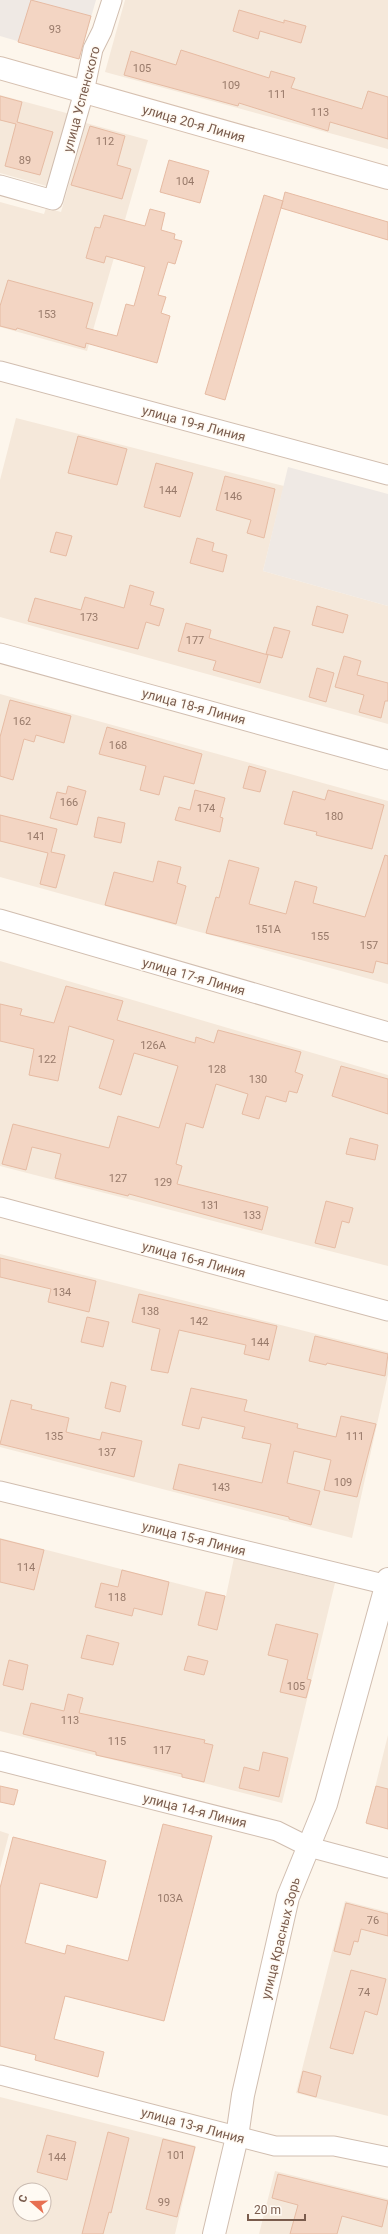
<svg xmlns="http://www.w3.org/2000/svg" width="388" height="2234" viewBox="0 0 388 2234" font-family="Roboto,sans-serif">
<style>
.residential{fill:#f5e8da;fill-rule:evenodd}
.industrial{fill:#efe9e4}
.building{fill:#f3d5c3;stroke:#e6bba3}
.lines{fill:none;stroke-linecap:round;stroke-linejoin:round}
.minor-casing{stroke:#d1beb0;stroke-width:21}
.tertiary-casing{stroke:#d1beb0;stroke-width:24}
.secondary-casing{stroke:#d6c0b0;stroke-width:24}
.minor{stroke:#fff;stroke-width:19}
.tertiary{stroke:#fff;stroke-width:22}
.secondary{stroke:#fff;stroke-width:22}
.labels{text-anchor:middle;stroke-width:3;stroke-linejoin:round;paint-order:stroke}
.number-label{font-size:11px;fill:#987a6a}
.street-label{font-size:13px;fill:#7a5c4d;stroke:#fffaf3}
</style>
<rect width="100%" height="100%" fill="#fdf6ec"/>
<path class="residential" d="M 125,0 L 388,0 L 388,149 L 105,72 Z
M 0,95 L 70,114 L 50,187 L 0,173 Z
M 86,123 L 148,140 L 87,351 L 0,327 L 0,202 L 44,214 L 46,208 L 61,212 Z
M 16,418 L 284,486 L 263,571 L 388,606 L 388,724 L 0,617 L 0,480 Z
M 0,694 L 388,801 L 388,984 L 0,877 Z
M 0,961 L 388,1075 L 388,1266 L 0,1166 Z
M 0,1254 L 388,1352 L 388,1374 L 352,1538 L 0,1447 Z
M 0,1538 L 226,1596 L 234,1558 L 335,1583 L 282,1803 L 0,1731 Z
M 388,1735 L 388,1829 L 366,1824 Z
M 0,1831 L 9,1834 L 0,1868 Z
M 345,1901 L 388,1912 L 388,2116 L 296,2093 Z
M 0,2097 L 196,2146 L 175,2234 L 0,2234 ZM 20,2190 L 44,2190 L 44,2214 L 20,2214 Z
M 275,2171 L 388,2199 L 388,2234 L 259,2234 Z"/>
<path class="industrial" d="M 0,0 L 96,0 L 79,59 L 0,36 Z
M 288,467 L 388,494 L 388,606 L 263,571 Z"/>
<path class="building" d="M 31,0 L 91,16 L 79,59 L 18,42 Z
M 239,10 L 284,23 L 284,20 L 306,26 L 301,43 L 260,31 L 258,39 L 233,31 Z
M 181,50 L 269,78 L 271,71 L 295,78 L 291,88 L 362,109 L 368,91 L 388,97 L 388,139 L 330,122 L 328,131 L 239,103 L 238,106 L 124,75 L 131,51 L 176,65 Z
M 0,96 L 22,102 L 17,122 L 53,132 L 40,175 L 5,166 L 16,124 L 0,120 Z
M 90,126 L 125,136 L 117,165 L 131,169 L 122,199 L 71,185 Z
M 169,160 L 209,171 L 200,203 L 160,192 Z
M 285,192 L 388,222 L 388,240 L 281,208 Z
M 264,195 L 283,201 L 225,400 L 205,394 Z
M 150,209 L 165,213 L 161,230 L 175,234 L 174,239 L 182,241 L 175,264 L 168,262 L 158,295 L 166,297 L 161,313 L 170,316 L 157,363 L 86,343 L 85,348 L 17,328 L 16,330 L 0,326 L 0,306 L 8,280 L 93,303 L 86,328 L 117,336 L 126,304 L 134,306 L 145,267 L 106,256 L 104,263 L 86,258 L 95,227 L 100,228 L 104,215 L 145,226 Z
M 78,436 L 127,449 L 117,485 L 68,473 Z
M 156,463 L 193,473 L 180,517 L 144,507 Z
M 225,476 L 275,489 L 264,538 L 247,533 L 251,520 L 216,510 Z
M 56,532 L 72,536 L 66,556 L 50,552 Z
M 197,538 L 214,543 L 212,551 L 227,555 L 223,572 L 190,563 Z
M 130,585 L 154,592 L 150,605 L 164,609 L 159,626 L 146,622 L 138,649 L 28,621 L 35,598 L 81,610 L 85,597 L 124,608 Z
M 317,606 L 348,615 L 343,633 L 312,625 Z
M 186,623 L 211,630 L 209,638 L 268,655 L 260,683 L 213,670 L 216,661 L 178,651 Z
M 274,627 L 290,631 L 282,658 L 266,654 Z
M 344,656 L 361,661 L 357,675 L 388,683 L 388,701 L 385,701 L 381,718 L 359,712 L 364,695 L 335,687 Z
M 317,668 L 334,673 L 326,702 L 309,697 Z
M 10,700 L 71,716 L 64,743 L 36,735 L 34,742 L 24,739 L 13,780 L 0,776 L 0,737 Z
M 107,727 L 202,754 L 194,784 L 164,776 L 159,795 L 140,790 L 146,766 L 99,754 Z
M 249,766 L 266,771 L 260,792 L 243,788 Z
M 68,786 L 86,791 L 77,825 L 50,818 L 57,792 L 66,794 Z
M 195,790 L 225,798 L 220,817 L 223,818 L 220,832 L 175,820 L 179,807 L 190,810 Z
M 328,790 L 384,805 L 372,849 L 316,835 L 317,832 L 284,824 L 293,791 L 325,800 Z
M 0,815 L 57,829 L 51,852 L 65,855 L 56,888 L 40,884 L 48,853 L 0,841 Z
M 98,817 L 125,823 L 121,843 L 94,837 Z
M 385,855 L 388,856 L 388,964 L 376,961 L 373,973 L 206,933 L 216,897 L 219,898 L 229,860 L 259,868 L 249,904 L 286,914 L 295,881 L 317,887 L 313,903 L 365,917 Z
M 158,861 L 181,867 L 177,883 L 186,886 L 176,924 L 105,905 L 114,872 L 153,882 Z
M 66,986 L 123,1001 L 117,1020 L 195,1043 L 196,1037 L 214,1043 L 218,1030 L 301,1052 L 295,1072 L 303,1075 L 297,1093 L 289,1091 L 286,1102 L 266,1096 L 259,1119 L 242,1114 L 248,1094 L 216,1084 L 203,1128 L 186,1123 L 176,1164 L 182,1166 L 177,1184 L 268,1207 L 262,1230 L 129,1194 L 128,1196 L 55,1178 L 61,1154 L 32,1147 L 26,1170 L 2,1164 L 13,1124 L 109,1148 L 118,1116 L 159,1128 L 178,1066 L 134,1053 L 121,1095 L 99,1088 L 114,1040 L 69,1026 L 58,1081 L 29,1075 L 34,1049 L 0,1041 L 0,1004 L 22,1009 L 20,1015 L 54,1023 Z
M 341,1066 L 388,1079 L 388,1114 L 332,1096 Z
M 350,1138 L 378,1145 L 375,1160 L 346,1154 Z
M 326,1201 L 353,1208 L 349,1223 L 342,1221 L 335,1248 L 315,1243 Z
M 0,1258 L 96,1281 L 89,1312 L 48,1302 L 51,1289 L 0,1277 Z
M 139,1294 L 277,1326 L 269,1360 L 244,1354 L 246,1345 L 179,1330 L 168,1373 L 151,1370 L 160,1329 L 132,1322 Z
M 87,1317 L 109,1322 L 103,1347 L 81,1342 Z
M 315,1336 L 388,1354 L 385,1376 L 327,1363 L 326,1365 L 309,1361 Z
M 111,1382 L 126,1386 L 120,1412 L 105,1408 Z
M 191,1388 L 247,1400 L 244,1411 L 298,1424 L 297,1428 L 336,1437 L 341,1416 L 376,1424 L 357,1497 L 324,1490 L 331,1460 L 294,1451 L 287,1483 L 320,1491 L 311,1525 L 289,1519 L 289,1517 L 173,1489 L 179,1464 L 262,1483 L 271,1444 L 242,1438 L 245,1427 L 202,1417 L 199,1429 L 182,1425 Z
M 11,1400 L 32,1405 L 31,1409 L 69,1418 L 66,1432 L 100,1440 L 102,1432 L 142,1441 L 134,1477 L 0,1444 Z
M 0,1539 L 44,1550 L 34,1590 L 0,1582 Z
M 122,1570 L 169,1582 L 162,1615 L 134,1608 L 132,1616 L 95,1607 L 101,1583 L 118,1587 Z
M 206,1592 L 225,1596 L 217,1630 L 198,1625 Z
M 276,1624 L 318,1634 L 307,1679 L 311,1680 L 306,1698 L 280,1692 L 288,1660 L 268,1655 Z
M 87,1635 L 119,1643 L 113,1665 L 81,1658 Z
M 188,1656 L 208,1661 L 204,1675 L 184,1670 Z
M 9,1660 L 28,1665 L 23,1690 L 3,1685 Z
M 68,1694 L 83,1698 L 79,1713 L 205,1740 L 204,1743 L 213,1745 L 204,1782 L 182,1777 L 182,1774 L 96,1755 L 96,1752 L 23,1734 L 31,1703 L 64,1711 Z
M 263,1752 L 288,1758 L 279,1797 L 239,1788 L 244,1767 L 259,1771 Z
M 0,1786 L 18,1790 L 14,1805 L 0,1802 Z
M 376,1786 L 388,1789 L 388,1829 L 366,1823 Z
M 163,1824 L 212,1836 L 164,2021 L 65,1996 L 54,2039 L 104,2052 L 98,2077 L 35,2060 L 36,2055 L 0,2046 L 0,1888 L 13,1837 L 106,1861 L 97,1898 L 40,1883 L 25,1943 L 65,1954 L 67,1945 L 128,1961 Z
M 346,1903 L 388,1914 L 388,1936 L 361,1929 L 358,1942 L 354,1941 L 350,1955 L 334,1951 Z
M 351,1970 L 386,1979 L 377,2015 L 365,2011 L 353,2054 L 330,2048 Z
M 303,2071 L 321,2076 L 316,2097 L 298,2092 Z
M 108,2132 L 129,2138 L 111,2213 L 109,2212 L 103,2234 L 82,2234 Z
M 47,2135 L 76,2142 L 67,2180 L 37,2172 Z
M 163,2139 L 195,2147 L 177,2217 L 146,2209 Z
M 278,2174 L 388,2201 L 382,2227 L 342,2216 L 337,2234 L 290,2234 L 298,2205 L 272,2198 Z"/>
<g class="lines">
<defs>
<path id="minor" d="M 0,185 L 53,200 L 84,92 L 93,49 L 102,31 L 112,0
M 0,371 L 388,475
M 0,653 L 388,760
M 0,919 L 388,1032
M 0,1207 L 388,1311
M 0,1491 L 388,1585
M 0,1761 L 277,1831 L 309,1847 L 388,1868
M 0,2075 L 275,2146 L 334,2146 L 388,2157"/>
<path id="tertiary" d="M 214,2234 L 237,2137 L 243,2095 L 288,1897 L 326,1804 L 388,1579"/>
<path id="secondary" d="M 0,68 L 388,178"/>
</defs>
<use href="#minor" class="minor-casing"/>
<use href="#tertiary" class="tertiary-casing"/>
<use href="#secondary" class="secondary-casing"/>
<use href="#minor" class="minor"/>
<use href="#tertiary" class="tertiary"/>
<use href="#secondary" class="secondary"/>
</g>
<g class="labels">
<g class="number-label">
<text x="55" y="33">93</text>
<text x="142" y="72">105</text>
<text x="231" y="89">109</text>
<text x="277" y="98">111</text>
<text x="320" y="116">113</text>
<text x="105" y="145">112</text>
<text x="25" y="164">89</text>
<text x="185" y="185">104</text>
<text x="47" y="318">153</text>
<text x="168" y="494">144</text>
<text x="233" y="500">146</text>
<text x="89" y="621">173</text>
<text x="195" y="644">177</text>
<text x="22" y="725">162</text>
<text x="118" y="749">168</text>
<text x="69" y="806">166</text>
<text x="206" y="812">174</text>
<text x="334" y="820">180</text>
<text x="36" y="840">141</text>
<text x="268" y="933">151А</text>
<text x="320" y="940">155</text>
<text x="369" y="949">157</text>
<text x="153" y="1049">126А</text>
<text x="47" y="1063">122</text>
<text x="217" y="1073">128</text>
<text x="258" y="1083">130</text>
<text x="118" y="1182">127</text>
<text x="163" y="1186">129</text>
<text x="210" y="1209">131</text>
<text x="252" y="1219">133</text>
<text x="62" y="1296">134</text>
<text x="150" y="1315">138</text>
<text x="199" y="1325">142</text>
<text x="260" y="1346">144</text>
<text x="54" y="1440">135</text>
<text x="355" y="1440">111</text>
<text x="107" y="1456">137</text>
<text x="343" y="1486">109</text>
<text x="221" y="1491">143</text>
<text x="26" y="1571">114</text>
<text x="117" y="1601">118</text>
<text x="296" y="1690">105</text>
<text x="70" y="1724">113</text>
<text x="117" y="1745">115</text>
<text x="162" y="1754">117</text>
<text x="170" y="1902">103А</text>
<text x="373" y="1924">76</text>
<text x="364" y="1996">74</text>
<text x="176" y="2159">101</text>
<text x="57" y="2161">144</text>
<text x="164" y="2206">99</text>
</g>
<g class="street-label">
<text transform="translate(81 99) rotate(-75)" y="5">улица Успенского</text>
<text transform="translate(194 123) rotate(16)" y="5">улица 20-я Линия</text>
<text transform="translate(194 423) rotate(15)" y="5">улица 19-я Линия</text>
<text transform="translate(194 706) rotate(15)" y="5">улица 18-я Линия</text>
<text transform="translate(194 976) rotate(16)" y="5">улица 17-я Линия</text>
<text transform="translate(194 1259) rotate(15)" y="5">улица 16-я Линия</text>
<text transform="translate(194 1538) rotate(14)" y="5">улица 15-я Линия</text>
<text transform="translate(195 1810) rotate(14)" y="5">улица 14-я Линия</text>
<text transform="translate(280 1938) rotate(-76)" y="5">улица Красных Зорь</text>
<text transform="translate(193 2125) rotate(15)" y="5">улица 13-я Линия</text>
</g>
</g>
<g transform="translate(32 2202) rotate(290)"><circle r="19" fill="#fffaf3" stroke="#cabbb1"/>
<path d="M0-3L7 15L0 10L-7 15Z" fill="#e76f51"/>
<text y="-6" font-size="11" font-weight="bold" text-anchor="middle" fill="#7a5c4d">С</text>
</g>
<path d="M248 2214v6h57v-6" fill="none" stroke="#7a5c4d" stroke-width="2"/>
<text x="254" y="2214" font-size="12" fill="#7a5c4d" stroke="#fffaf3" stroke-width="3" paint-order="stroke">20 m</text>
</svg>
